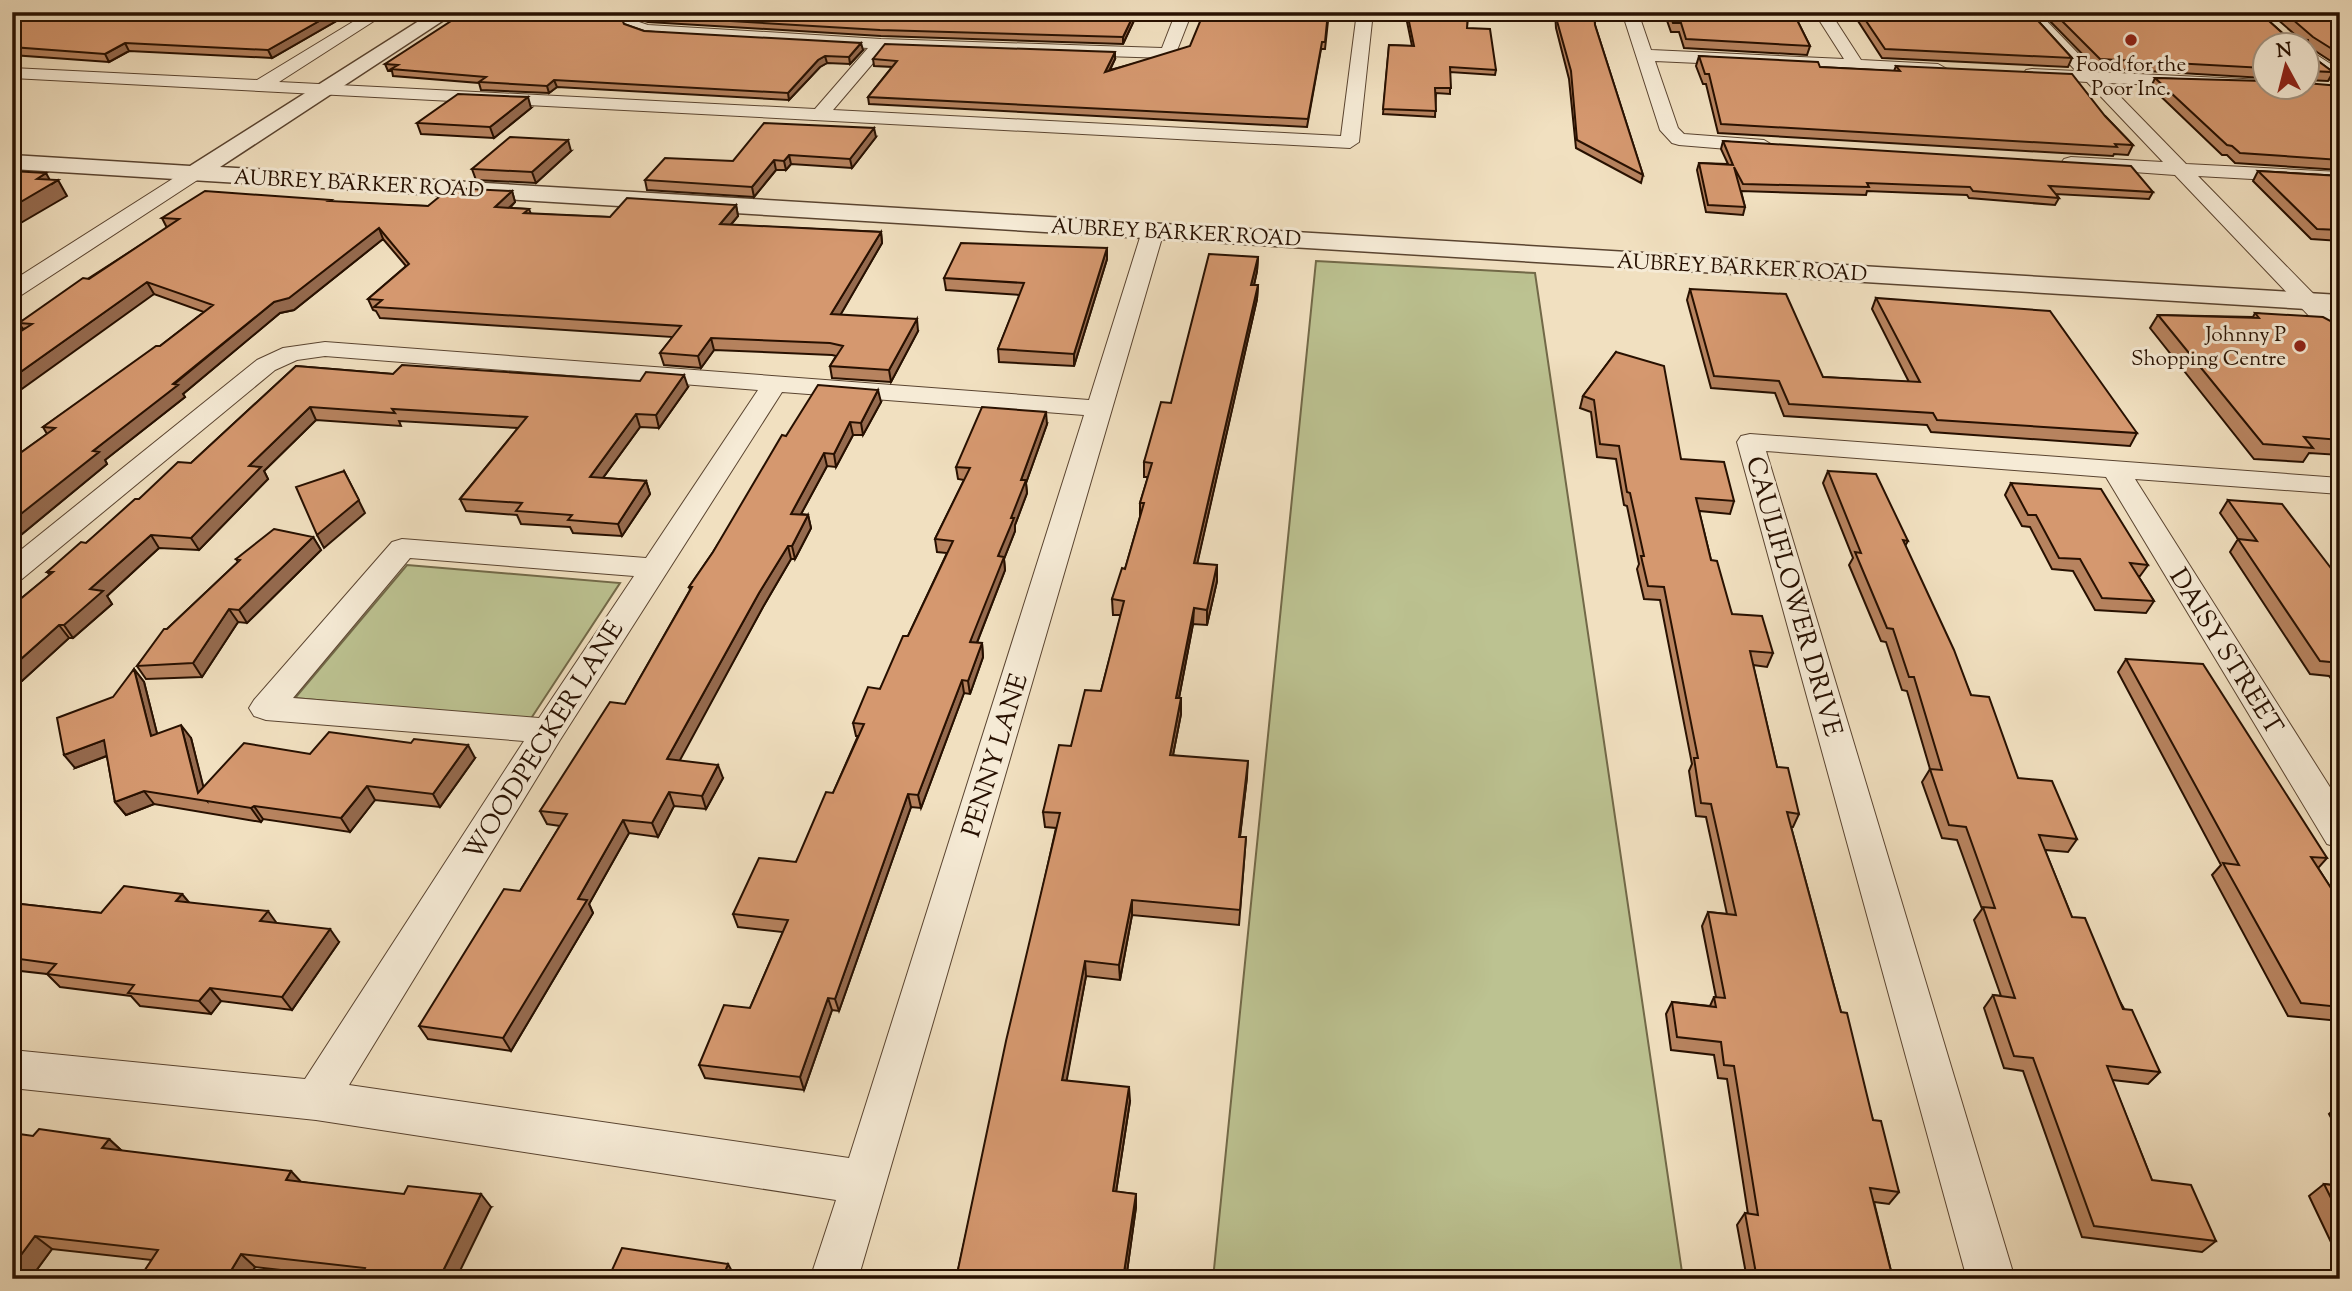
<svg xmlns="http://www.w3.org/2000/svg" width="2352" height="1291" viewBox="0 0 2352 1291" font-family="'Sorts Mill Goudy',serif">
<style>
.green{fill:#bcc291;stroke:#726948;stroke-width:2}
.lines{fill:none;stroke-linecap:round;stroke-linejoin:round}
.minor-casing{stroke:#5a4430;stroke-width:2}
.tertiary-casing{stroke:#5a4430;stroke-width:3}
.minor{fill:#f6ebd6;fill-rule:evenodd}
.tertiary{fill:#f6ebd6;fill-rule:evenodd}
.wall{fill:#b7835f;stroke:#271000;stroke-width:2}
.shaded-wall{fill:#956a4e;stroke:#271000;stroke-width:2}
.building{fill:#d5986f;stroke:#271000;stroke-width:2}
.poi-dot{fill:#8f2418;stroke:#f6ebd6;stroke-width:2.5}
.labels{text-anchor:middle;stroke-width:6;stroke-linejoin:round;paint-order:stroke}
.far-poi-label{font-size:21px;fill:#271000;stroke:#f6ebd6}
.far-street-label{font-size:21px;fill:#271000;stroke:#f6ebd6}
.street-label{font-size:26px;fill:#271000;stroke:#f6ebd6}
</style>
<rect width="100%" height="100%" fill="#f1e0c0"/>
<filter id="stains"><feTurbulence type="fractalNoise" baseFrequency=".00286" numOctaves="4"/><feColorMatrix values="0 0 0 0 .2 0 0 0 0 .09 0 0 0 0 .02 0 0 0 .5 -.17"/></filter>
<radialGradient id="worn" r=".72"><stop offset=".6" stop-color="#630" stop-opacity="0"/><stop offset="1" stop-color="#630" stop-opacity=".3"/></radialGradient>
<path class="green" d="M 1316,261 L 1535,273 L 1683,1279 L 1213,1279 Z
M 407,565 L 620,583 L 530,720 L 295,698 Z"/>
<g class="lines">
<defs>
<path id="minor" d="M 369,12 L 388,12 L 279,82 L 815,109 L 868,48 L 646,35 L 627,28 L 620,15 L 622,12 L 638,12 L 636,15 L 639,22 L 648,25 L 881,39 L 1162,48 L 1176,12 L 1192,12 L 1176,53 L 1168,58 L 885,49 L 833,110 L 1341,136 L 1357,12 L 1373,12 L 1359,142 L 1350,148 L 12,78 L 12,68 L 257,80 Z
M 1622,12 L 1638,12 L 1651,50 L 1844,59 L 1814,12 L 1830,12 L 1861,60 L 1938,64 L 1947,69 L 1938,74 L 1655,61 L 1678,128 L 1684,134 L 1764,140 L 1774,146 L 1764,152 L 1679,145 L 1672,143 L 1660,130 Z
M 2021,12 L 2038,12 L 2096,72 L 2264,80 L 2264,88 L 2270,89 L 2107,83 L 2186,164 L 2340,172 L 2340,184 L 2198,176 L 2340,321 L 2340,342 L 2332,340 L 2175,175 L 2064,167 L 2061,163 L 2064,159 L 2071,157 L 2163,162 L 2087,82 L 2026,78 L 2023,74 L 2026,70 L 2032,69 L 2076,71 Z
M 2306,48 L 2340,70 L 2340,84 L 2334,83 L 2306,62 Z
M 195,167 L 202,169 L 205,173 L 202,177 L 20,296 L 12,298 L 12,281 L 188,169 Z
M 1153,225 L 1160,227 L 1164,231 L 858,1279 L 810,1279 L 836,1200 L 316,1120 L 12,1088 L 12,1050 L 305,1079 L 524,741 L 266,720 L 254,716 L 249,708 L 254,700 L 392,542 L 402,539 L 646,558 L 758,390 L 325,356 L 297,360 L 275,370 L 22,579 L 12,581 L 12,557 L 257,360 L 283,348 L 325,342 L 1089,400 L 1142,231 L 1146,227 ZM 782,392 L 1084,415 L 849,1158 L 349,1085 L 560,740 ZM 410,558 L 634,576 L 539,718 L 293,698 Z
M 1750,434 L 2340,478 L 2340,494 L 2135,479 L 2340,803 L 2340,848 L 2327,844 L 2106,477 L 1766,451 L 2015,1279 L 1967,1279 L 1737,442 L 1741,436 Z"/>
<path id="tertiary" d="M 433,12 L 456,12 L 220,167 L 2340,295 L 2340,311 L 12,169 L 12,155 L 190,166 Z"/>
</defs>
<use href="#minor" class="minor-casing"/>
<use href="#tertiary" class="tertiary-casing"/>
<use href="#minor" class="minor"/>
<use href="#tertiary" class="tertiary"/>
</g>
<path class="wall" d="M 12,12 L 352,12 L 272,58 L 129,51 L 109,62 L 12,55 Z
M 639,12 L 1138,12 L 1123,44 L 881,36 L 648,22 L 641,20 Z
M 1329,12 L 1325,49 L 1321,49 L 1307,127 L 869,104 L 868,97 L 892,67 L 874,66 L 873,59 L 1115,59 L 1110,70 Z
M 1405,12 L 1468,12 L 1467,28 L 1496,70 L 1495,75 L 1450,72 L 1450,94 L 1436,93 L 1435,117 L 1383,114 L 1389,45 L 1412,46 Z
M 1555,12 L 1594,12 L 1595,25 L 1643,175 L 1641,183 L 1576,148 L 1569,79 L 1556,28 Z
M 1664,12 L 1815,12 L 1814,17 L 1795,16 L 1810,46 L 1807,55 L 1684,48 L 1679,32 L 1671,32 Z
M 1832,12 L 2030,12 L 2072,58 L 2068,67 L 1882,58 L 1856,18 L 1837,17 Z
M 2041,12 L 2259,12 L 2289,39 L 2300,39 L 2269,12 L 2340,12 L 2340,67 L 2309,47 L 2310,55 L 2333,72 L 2328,81 L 2306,80 L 2306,46 L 2264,46 L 2264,78 L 2096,68 Z
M 624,24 L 644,31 L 863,50 L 850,64 L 827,63 L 820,67 L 789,100 L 557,87 L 549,93 L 481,90 L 479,83 L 393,76 L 392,71 L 388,71 L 385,64 Z
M 1699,56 L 1820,67 L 1894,71 L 1896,66 L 2105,116 L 2133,145 L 2128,155 L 2114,154 L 2113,156 L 1718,133 L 1706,84 L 1703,84 L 1696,66 Z
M 2155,78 L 2340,86 L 2340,170 L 2235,163 L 2227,155 L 2222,155 L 2151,87 Z
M 531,108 L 494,138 L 421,134 L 417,123 Z
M 876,137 L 852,168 L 791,164 L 786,170 L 776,170 L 754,197 L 647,190 L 645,180 L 733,161 Z
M 1723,141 L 2153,192 L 2149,199 L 2056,194 L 2059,198 L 2055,205 L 1969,198 L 1967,195 L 1867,191 L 1866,195 L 1741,191 L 1745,207 L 1743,215 L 1706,212 L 1697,170 L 1699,163 L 1728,164 L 1721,149 Z
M 571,151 L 536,183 L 476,180 L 472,169 Z
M 2258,171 L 2340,176 L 2340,241 L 2311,239 L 2253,181 Z
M 512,191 L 515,202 L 510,208 L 529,209 L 531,214 L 610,217 L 736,205 L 738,216 L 731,225 L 881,232 L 882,243 L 840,315 L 918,331 L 891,382 L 832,378 L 830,366 L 836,356 L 832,355 L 714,350 L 701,368 L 664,365 L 660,353 L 673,337 L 380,318 L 376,311 L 373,310 L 368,299 L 406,266 L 383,239 L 294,310 L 280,313 L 183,394 L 185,397 L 105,460 L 107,464 L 16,539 L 12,538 L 12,459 L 47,434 L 43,427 L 160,346 L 204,312 L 154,294 L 23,329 L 19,323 L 167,228 L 162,218 L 332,202 L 428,206 Z
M 1107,248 L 1107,259 L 1074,366 L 999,362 L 998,349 L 1020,295 L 946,290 L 944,278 Z
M 1258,257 L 1257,271 L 1254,285 L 1258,285 L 1257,299 L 1197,563 L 1217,581 L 1207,625 L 1193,624 L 1179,698 L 1181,714 L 1173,755 L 1247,777 L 1240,837 L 1246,837 L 1239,925 L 1132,915 L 1120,980 L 1086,976 L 1066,1081 L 1130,1101 L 1116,1192 L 1136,1194 L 1136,1207 L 1126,1279 L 956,1279 L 1056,828 L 1045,827 L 1043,812 L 1071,746 L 1101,691 L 1121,615 L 1113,615 L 1112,599 L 1125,569 L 1140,517 L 1140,503 L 1148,477 L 1144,477 L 1144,462 L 1171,403 Z
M 1690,289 L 1823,377 L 1909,382 L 1872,309 L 1876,298 L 2137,433 L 2130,446 L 1931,432 L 1927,425 L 1784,416 L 1775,393 L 1711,388 L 1687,300 Z
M 2255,313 L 2340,326 L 2340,455 L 2309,453 L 2303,462 L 2254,459 L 2150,328 L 2158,315 L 2253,317 Z
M 1616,352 L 1681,459 L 1734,501 L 1730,514 L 1699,511 L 1711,560 L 1732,614 L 1773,653 L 1767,667 L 1753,665 L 1777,767 L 1799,814 L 1793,827 L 1791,827 L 1841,1012 L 1873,1120 L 1899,1192 L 1889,1204 L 1874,1202 L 1893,1279 L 1747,1279 L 1737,1225 L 1745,1213 L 1748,1214 L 1727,1079 L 1718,1078 L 1714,1055 L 1671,1050 L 1666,1014 L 1672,1002 L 1710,1006 L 1714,997 L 1716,997 L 1702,926 L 1708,912 L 1727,914 L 1706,817 L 1696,816 L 1689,771 L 1692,764 L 1660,600 L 1644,599 L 1637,569 L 1639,564 L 1627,506 L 1624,505 L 1616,459 L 1597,457 L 1591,412 L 1580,408 L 1583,396 Z
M 296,366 L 393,374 L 688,387 L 659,428 L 640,427 L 603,478 L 646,481 L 650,494 L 622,536 L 573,533 L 570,527 L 521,524 L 517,515 L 466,511 L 460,499 L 518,428 L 399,421 L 401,426 L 316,420 L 264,471 L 268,479 L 199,550 L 159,548 L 107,596 L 112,604 L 73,638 L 69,638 L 12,690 L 12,606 L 50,575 L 47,572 L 86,543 L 139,499 L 191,463 Z
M 881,402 L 863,435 L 853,435 L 836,467 L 827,466 L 801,514 L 808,515 L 811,528 L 795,559 L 791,559 L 763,607 L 679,760 L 723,778 L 706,809 L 674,806 L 658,837 L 629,833 L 589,904 L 593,913 L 511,1051 L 428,1039 L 419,1026 L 520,891 L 560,826 L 547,824 L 540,811 L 625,704 L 690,590 L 689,587 L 713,552 L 786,436 Z
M 1047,424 L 1026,483 L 1027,493 L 1015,525 L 1015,531 L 1004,559 L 1005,570 L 977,643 L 982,643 L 983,657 L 970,694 L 964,693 L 921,808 L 911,807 L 839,1011 L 832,1010 L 804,1090 L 705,1078 L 699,1065 L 750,1008 L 783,932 L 738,927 L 733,914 L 796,862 L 833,793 L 858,736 L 856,736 L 853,723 L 880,689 L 908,636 L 947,553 L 937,552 L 935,539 L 964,480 L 958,479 L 956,467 Z
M 1828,471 L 1908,541 L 1905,546 L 1971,695 L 2018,778 L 2077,839 L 2068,852 L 2045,850 L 2072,917 L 2160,1072 L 2148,1084 L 2112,1080 L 2152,1180 L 2216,1241 L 2202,1252 L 2082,1237 L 2023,1071 L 2004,1068 L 1984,1008 L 1993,995 L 2001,996 L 1974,920 L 1982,909 L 1957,840 L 1942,838 L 1922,782 L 1930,769 L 1907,691 L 1902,690 L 1886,642 L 1881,641 L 1849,565 L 1853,558 L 1823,483 Z
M 2011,483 L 2148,565 L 2140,576 L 2138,576 L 2154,601 L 2146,613 L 2095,610 L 2073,571 L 2052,569 L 2030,527 L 2022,526 L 2005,495 Z
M 2228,500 L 2340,580 L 2340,691 L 2329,676 L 2310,674 L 2230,552 L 2238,539 L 2220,513 Z
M 313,537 L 321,550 L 247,623 L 238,622 L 202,677 L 146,679 L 137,666 L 167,629 L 238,562 L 236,559 Z
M 2126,659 L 2327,858 L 2318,868 L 2340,902 L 2340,1021 L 2288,1016 L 2212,875 L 2221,865 L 2118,672 Z
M 134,669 L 144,682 L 157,734 L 191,738 L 203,787 L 310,754 L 475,758 L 440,807 L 375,800 L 350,832 L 263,819 L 261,822 L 154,804 L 126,815 L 115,802 L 107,756 L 75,768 Z
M 12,903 L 101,913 L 190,903 L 276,923 L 339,942 L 292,1010 L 221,1001 L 211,1014 L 140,1006 L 131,996 L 60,987 L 47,974 L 12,970 Z
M 2340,1104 L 2340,1134 L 2329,1114 Z
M 33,1136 L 109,1139 L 122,1151 L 301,1182 L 491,1207 L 360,1279 L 255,1267 L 248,1279 L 144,1279 L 141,1276 L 152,1260 L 52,1249 L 30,1279 L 12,1279 Z
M 2324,1184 L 2340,1186 L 2340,1261 L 2309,1196 Z"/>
<path class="shaded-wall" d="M 335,12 L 352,12 L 272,58 L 268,50 Z
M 1135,12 L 1138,12 L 1123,44 L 1123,37 Z
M 125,43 L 129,51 L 109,62 L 105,54 Z
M 861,43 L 863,50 L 850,64 L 849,57 Z
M 1115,52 L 1115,59 L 1105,79 L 1105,72 Z
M 825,56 L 827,63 L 820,67 L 789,100 L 788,93 L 818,60 Z
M 554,80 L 557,87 L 549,93 L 547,86 Z
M 528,97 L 531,108 L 494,138 L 490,127 Z
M 874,128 L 876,137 L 852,168 L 850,159 Z
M 568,140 L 571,151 L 536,183 L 532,172 Z
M 789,155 L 791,164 L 786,170 L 784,161 Z
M 774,160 L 776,170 L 754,197 L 752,187 Z
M 46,173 L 52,184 L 58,180 L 67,196 L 12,228 L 12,207 L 37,179 Z
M 512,191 L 515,202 L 498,218 L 495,207 Z
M 736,205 L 738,216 L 722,235 L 720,224 Z
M 379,228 L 383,239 L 294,310 L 280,313 L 183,394 L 185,397 L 105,460 L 107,464 L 16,539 L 12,534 L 12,521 L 93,451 L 274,302 Z
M 881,232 L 882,243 L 834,326 L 831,314 Z
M 1107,248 L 1107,259 L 1074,366 L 1074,354 Z
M 1258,257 L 1257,271 L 1251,298 L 1251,285 Z
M 147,282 L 154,294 L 12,396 L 12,378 Z
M 1258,285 L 1257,299 L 1194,578 L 1194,563 Z
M 917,319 L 918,331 L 891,382 L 889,370 Z
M 711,338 L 714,350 L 701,368 L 698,356 Z
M 684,375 L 688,387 L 659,428 L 656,415 Z
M 878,390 L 881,402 L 863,435 L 861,423 Z
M 310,407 L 316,420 L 264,471 L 268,479 L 199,550 L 191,538 L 249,466 Z
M 1046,412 L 1047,424 L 1026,483 L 1027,493 L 1015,525 L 1015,531 L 1004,559 L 1005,570 L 972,655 L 970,642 L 998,556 L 1011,518 L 1021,480 Z
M 636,414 L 640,427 L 594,490 L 590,477 Z
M 850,422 L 853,435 L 836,467 L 834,454 Z
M 824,453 L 827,466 L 794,527 L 791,514 Z
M 344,471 L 365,513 L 324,548 L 317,535 Z
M 646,481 L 650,494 L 622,536 L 618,524 Z
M 808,515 L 811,528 L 795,559 L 792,546 Z
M 151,535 L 159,548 L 107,596 L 112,604 L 73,638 L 64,625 L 90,589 Z
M 313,537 L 321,550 L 247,623 L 239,610 Z
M 788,546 L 791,559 L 763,607 L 673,773 L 667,759 L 759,593 Z
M 1217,565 L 1217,581 L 1207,625 L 1207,610 Z
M 1194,608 L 1193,624 L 1176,713 L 1176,698 Z
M 229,609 L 238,622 L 202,677 L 193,663 Z
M 59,625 L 69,638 L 12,690 L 12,667 Z
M 982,643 L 983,657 L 970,694 L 968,681 Z
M 134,669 L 144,682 L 161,749 L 151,736 Z
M 962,680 L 964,693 L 921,808 L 918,795 Z
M 12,698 L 17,703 L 12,707 Z
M 1181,698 L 1181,714 L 1170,770 L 1170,755 Z
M 181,725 L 191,738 L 207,801 L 198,793 Z
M 104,740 L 114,753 L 75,768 L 64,755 Z
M 468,745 L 475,758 L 440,807 L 433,794 Z
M 1248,761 L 1247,777 L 1238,852 L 1239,837 Z
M 718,765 L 723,778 L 706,809 L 702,796 Z
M 367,786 L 375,800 L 350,832 L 341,818 Z
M 144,791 L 154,804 L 126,815 L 115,802 Z
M 669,792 L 674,806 L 658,837 L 652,823 Z
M 908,794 L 911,807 L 839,1011 L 835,999 Z
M 254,806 L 263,819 L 261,822 L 251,808 Z
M 623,820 L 629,833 L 589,904 L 593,913 L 511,1051 L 503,1038 L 578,899 Z
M 182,894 L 193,907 L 176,901 Z
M 1132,900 L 1132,915 L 1120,980 L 1119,965 Z
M 268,911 L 278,925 L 260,921 Z
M 330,929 L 339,942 L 292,1010 L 282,997 Z
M 1085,961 L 1086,976 L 1064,1095 L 1062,1080 Z
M 210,988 L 221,1001 L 211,1014 L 199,1001 Z
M 828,998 L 832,1010 L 804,1090 L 800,1077 Z
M 1129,1087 L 1130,1101 L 1114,1205 L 1113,1191 Z
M 109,1139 L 124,1153 L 102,1148 Z
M 291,1171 L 304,1185 L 286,1180 Z
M 481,1194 L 491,1207 L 456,1279 L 439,1279 Z
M 1136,1194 L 1136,1207 L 1126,1279 L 1123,1279 Z
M 35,1236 L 52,1249 L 30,1279 L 12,1279 L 12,1267 Z
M 241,1254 L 255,1267 L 248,1279 L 226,1279 Z
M 728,1264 L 734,1275 L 733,1279 L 722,1279 Z"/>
<path class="building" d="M 12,12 L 335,12 L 268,50 L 125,43 L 105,54 L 12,47 Z
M 465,12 L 619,12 L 624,24 L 644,31 L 861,43 L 849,57 L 825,56 L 818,60 L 788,93 L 554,80 L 547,86 L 479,82 L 486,77 L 391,69 L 398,65 L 385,64 Z
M 639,12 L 1135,12 L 1123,37 L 880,30 L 647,16 Z
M 1204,12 L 1328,12 L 1325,42 L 1322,42 L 1308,119 L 868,97 L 897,61 L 873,59 L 885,44 L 1115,52 L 1105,72 L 1190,46 Z
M 1407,12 L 1468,12 L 1467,28 L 1490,29 L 1496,70 L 1450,67 L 1451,88 L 1435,88 L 1436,111 L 1383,109 L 1389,45 L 1414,46 Z
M 1557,12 L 1594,12 L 1595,25 L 1643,175 L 1577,140 L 1571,71 L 1557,21 Z
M 1669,12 L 1793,12 L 1810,46 L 1686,39 L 1681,23 L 1673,23 Z
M 1860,12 L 2030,12 L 2072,58 L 1885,49 Z
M 2053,12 L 2259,12 L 2289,39 L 2308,40 L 2310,55 L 2333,72 L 2309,71 L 2309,76 L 2306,77 L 2306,46 L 2264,46 L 2264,68 L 2100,59 Z
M 2284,12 L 2340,12 L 2340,54 L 2313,37 Z
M 1699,56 L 1818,62 L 1820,67 L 1900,71 L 1896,66 L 2072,74 L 2105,116 L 2133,145 L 2115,144 L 2117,147 L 1721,124 L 1709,74 L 1705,74 Z
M 2155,78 L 2264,81 L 2264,88 L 2306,88 L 2306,83 L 2340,86 L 2340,160 L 2240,153 L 2232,146 L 2227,145 Z
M 458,94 L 528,97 L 490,127 L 417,123 Z
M 764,123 L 874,128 L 850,159 L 789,155 L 784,161 L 774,160 L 752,187 L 645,180 L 665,158 L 733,161 Z
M 510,137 L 568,140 L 532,172 L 472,169 Z
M 1723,141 L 2131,166 L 2153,192 L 2049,186 L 2059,198 L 1973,191 L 1970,187 L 1867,183 L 1869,187 L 1743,184 L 1734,167 L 1745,207 L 1708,205 L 1699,163 L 1733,165 Z
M 12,171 L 46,173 L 37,179 L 58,180 L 12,207 Z
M 2258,171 L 2340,176 L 2340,230 L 2317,229 Z
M 450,188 L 512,191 L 495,207 L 529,209 L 524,213 L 610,217 L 627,198 L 736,205 L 720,224 L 881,232 L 831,314 L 917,319 L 889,370 L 830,366 L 843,346 L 830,343 L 711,338 L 698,356 L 660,353 L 681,326 L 374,307 L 382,300 L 368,299 L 409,264 L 379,228 L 289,298 L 274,302 L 173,384 L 178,385 L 93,451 L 99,452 L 12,521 L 12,459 L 55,428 L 43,427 L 156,346 L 160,346 L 213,305 L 147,282 L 12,378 L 12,337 L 32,324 L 19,323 L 83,278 L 89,279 L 179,219 L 162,218 L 205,191 L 331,200 L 329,201 L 428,206 Z
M 961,243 L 1107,248 L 1074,354 L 998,349 L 1024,283 L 944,278 Z
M 1209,254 L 1258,257 L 1251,285 L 1258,285 L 1194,563 L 1217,565 L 1207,610 L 1194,608 L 1176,698 L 1181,698 L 1170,755 L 1248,761 L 1239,837 L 1246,837 L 1240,910 L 1132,900 L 1119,965 L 1085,961 L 1062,1080 L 1129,1087 L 1113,1191 L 1136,1194 L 1123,1279 L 956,1279 L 1006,1041 L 1060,813 L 1043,812 L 1059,745 L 1071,746 L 1085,690 L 1101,691 L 1124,601 L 1112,599 L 1122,568 L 1125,569 L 1144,503 L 1140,503 L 1152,463 L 1144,462 L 1161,402 L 1171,403 Z
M 1690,289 L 1786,294 L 1823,377 L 1920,382 L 1876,298 L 2050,311 L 2137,433 L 1937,420 L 1933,413 L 1789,404 L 1779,381 L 1714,376 Z
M 2255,313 L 2323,317 L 2340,326 L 2340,440 L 2304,437 L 2313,448 L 2263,444 L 2158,315 L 2259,318 Z
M 1616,352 L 1664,366 L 1681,459 L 1724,462 L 1734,501 L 1696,498 L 1711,560 L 1717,561 L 1732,614 L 1762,616 L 1773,653 L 1750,651 L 1777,767 L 1788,768 L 1799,814 L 1787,812 L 1841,1012 L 1847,1013 L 1873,1120 L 1881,1121 L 1899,1192 L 1870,1188 L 1893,1279 L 1757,1279 L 1745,1213 L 1758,1215 L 1734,1066 L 1724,1065 L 1721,1042 L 1677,1037 L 1672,1002 L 1716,1007 L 1714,997 L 1725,998 L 1708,912 L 1736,915 L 1711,804 L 1701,803 L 1694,758 L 1698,758 L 1664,587 L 1648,586 L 1641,556 L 1644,556 L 1630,493 L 1627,492 L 1619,446 L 1600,444 L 1594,400 L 1583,396 Z
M 402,365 L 640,381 L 646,372 L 684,375 L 656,415 L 636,414 L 590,477 L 646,481 L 618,524 L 568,520 L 572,515 L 516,511 L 522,503 L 460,499 L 527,417 L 392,409 L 395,413 L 310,407 L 249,466 L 261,467 L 191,538 L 151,535 L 90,589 L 103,591 L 64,625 L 59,625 L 12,667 L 12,606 L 53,572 L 47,572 L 81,542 L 86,543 L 135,499 L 139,499 L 178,462 L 191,463 L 296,366 L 393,374 Z
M 818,385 L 878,390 L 861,423 L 850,422 L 834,454 L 824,453 L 791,514 L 808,515 L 792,546 L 788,546 L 759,593 L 667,759 L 718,765 L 702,796 L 669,792 L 652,823 L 623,820 L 578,899 L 587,900 L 503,1038 L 419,1026 L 504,889 L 520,891 L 567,814 L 540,811 L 610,702 L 625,704 L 692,587 L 689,587 L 713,552 L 782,435 L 786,436 Z
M 982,407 L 1046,412 L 1021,480 L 1026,480 L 1011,518 L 1014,518 L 998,556 L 1004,557 L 970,642 L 982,643 L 968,681 L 962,680 L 918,795 L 908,794 L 835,999 L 828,998 L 800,1077 L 699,1065 L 724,1005 L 750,1008 L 788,920 L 733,914 L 759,858 L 796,862 L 826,792 L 833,793 L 864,724 L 853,723 L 868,687 L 880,689 L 903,636 L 908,636 L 953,541 L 935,539 L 970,468 L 956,467 Z
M 344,471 L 359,500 L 317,535 L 296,487 Z
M 1828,471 L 1876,474 L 1908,541 L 1903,540 L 1954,650 L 1971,695 L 1989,697 L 2018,778 L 2052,781 L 2077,839 L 2039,835 L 2072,917 L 2085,918 L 2123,1009 L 2132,1010 L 2160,1072 L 2107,1066 L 2152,1180 L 2191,1185 L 2216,1241 L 2094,1226 L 2033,1058 L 2014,1056 L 1993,995 L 2015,998 L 1983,907 L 1995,908 L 1966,827 L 1949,825 L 1930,769 L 1942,770 L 1914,677 L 1909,677 L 1893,629 L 1887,628 L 1855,552 L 1861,553 Z
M 2011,483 L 2101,489 L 2148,565 L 2130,563 L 2154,601 L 2102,598 L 2080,559 L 2059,558 L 2036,515 L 2028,515 Z
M 2228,500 L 2282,504 L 2340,580 L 2340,663 L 2320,661 L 2238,539 L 2257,541 Z
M 274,529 L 313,537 L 239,610 L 229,609 L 193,663 L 137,666 L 164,629 L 167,629 L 240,560 L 236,559 Z
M 2126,659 L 2203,664 L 2327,858 L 2311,857 L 2340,902 L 2340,1007 L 2301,1003 L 2223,863 L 2239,865 Z
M 134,669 L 151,736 L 181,725 L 198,793 L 244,743 L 310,754 L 329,732 L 411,743 L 414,739 L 468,745 L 433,794 L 367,786 L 341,818 L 254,806 L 251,808 L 144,791 L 115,802 L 104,740 L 64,755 L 57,718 L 113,697 Z
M 124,886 L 182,894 L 176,901 L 268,911 L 260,921 L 330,929 L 282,997 L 210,988 L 199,1001 L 128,993 L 134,985 L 47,974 L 56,964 L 12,958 L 12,903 L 101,913 Z
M 39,1129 L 109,1139 L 102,1148 L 291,1171 L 286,1180 L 404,1194 L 408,1186 L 481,1194 L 439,1279 L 360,1279 L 365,1268 L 241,1254 L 226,1279 L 164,1279 L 141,1276 L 158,1250 L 35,1236 L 12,1267 L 12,1133 L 33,1136 Z
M 2324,1184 L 2340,1186 L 2340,1216 Z
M 622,1248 L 728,1264 L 722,1279 L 608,1279 Z"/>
<g class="poi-dot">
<circle cx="2131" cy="40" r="7"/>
<circle cx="2300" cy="346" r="7"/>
</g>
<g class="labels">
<g class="far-poi-label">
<text x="2131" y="71">Food for the<tspan x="2131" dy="24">Poor Inc.</tspan></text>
<text x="2286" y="341" text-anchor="end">Johnny P<tspan x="2286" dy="24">Shopping Centre</tspan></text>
</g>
<g class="far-street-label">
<text transform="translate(359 183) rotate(3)" y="7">AUBREY BARKER ROAD</text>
<text transform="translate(1176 232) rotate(3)" y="7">AUBREY BARKER ROAD</text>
<text transform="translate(1742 267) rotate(3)" y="7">AUBREY BARKER ROAD</text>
</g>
<g class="street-label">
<text transform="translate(1795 596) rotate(74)" y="9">CAULIFLOWER DRIVE</text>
<text transform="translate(2227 651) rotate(58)" y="9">DAISY STREET</text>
<text transform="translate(543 740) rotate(-58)" y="9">WOODPECKER LANE</text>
<text transform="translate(994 755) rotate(-73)" y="9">PENNY LANE</text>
</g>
</g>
<rect width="2352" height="1291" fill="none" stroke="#f1e0c0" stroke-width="42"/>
<rect x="14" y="14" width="2324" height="1263" fill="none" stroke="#271000" stroke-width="3.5"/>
<rect x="21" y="21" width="2310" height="1249" fill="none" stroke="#271000" stroke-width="2"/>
<g transform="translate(2286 66) rotate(353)"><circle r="33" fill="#f6ebd6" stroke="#a39380" stroke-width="2"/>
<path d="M0-5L12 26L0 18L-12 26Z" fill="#8f2418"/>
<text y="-10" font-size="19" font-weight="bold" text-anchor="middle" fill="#271000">N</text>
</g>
<rect width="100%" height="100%" filter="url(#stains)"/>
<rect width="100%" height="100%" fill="url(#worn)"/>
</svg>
